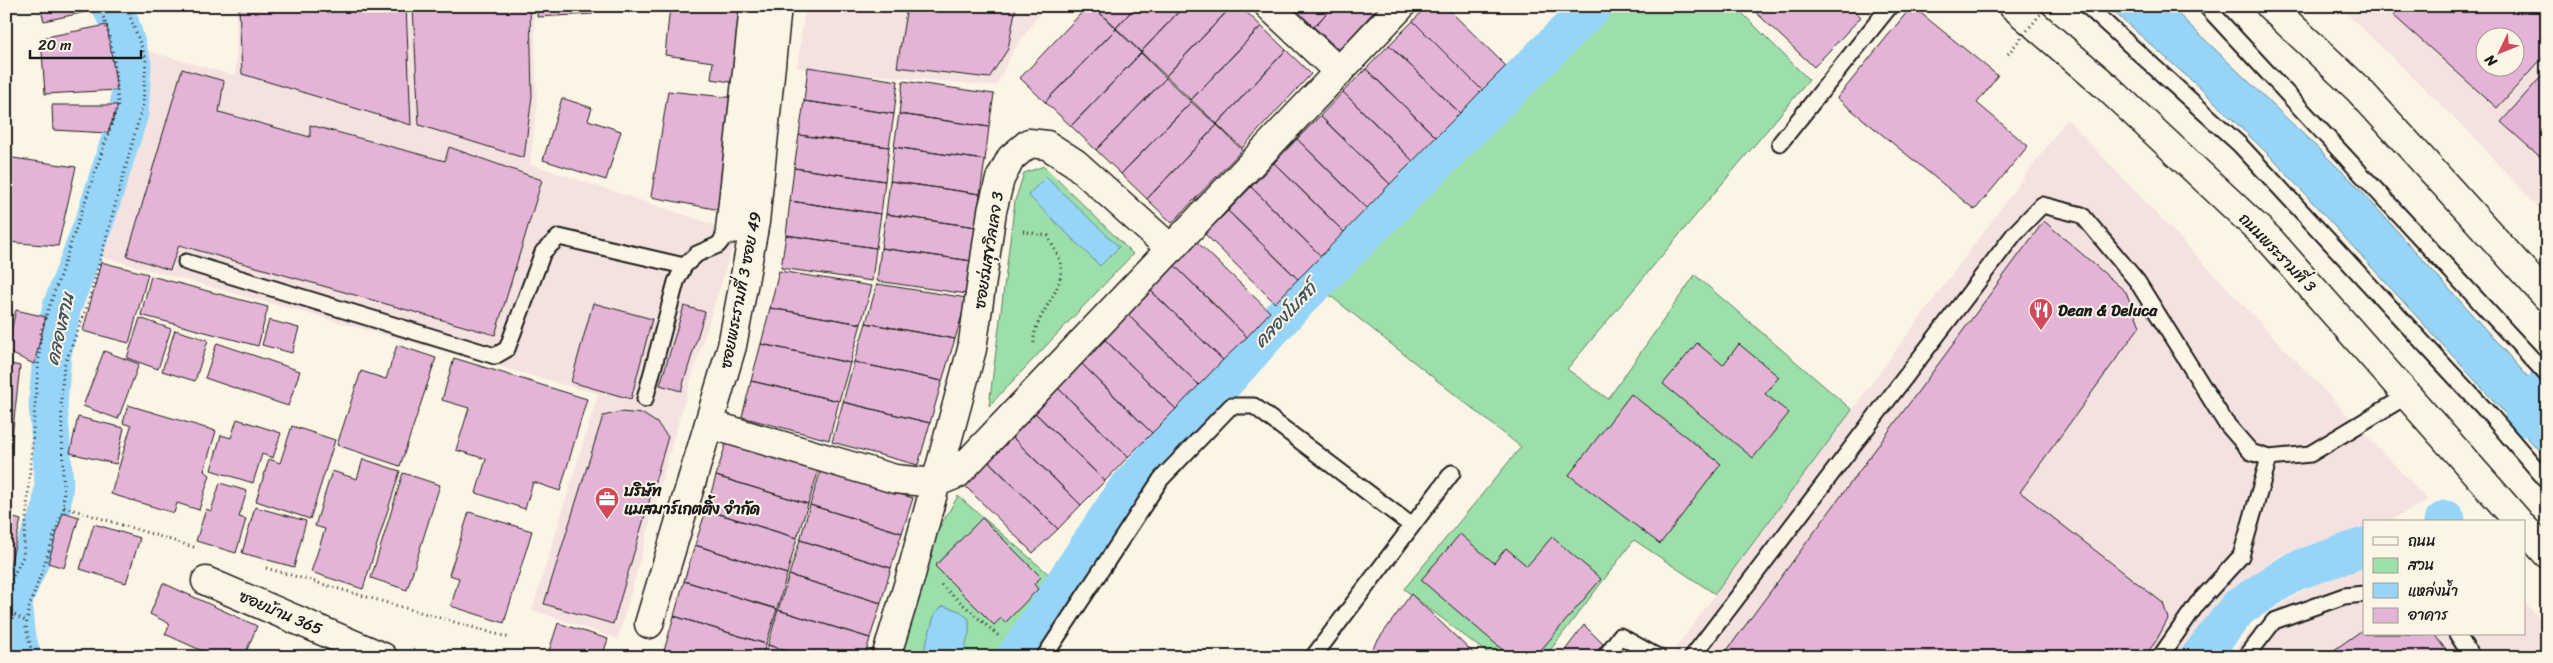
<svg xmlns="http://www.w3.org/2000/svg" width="2553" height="663" viewBox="0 0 2553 663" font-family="Sriracha,'Playpen Sans Thai',sans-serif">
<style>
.built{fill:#f4e2e0;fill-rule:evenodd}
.green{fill:#9cdfaa;stroke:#5c7e63}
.water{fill:#96d5f7;stroke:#658b9f}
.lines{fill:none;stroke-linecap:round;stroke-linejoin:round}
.canal{stroke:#96d5f7;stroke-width:39}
.building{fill:#e3b4d6;stroke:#1c1c1c;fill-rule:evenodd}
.lane-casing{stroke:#1c1c1c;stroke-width:19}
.street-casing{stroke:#1c1c1c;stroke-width:31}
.primary-casing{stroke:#1c1c1c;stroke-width:31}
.path{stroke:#1c1c1c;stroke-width:3;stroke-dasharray:1 4;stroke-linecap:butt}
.lane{stroke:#fcf5e5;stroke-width:15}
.street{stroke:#fcf5e5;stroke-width:28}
.primary{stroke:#fcf5e5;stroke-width:28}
.path-bridge{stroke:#1c1c1c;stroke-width:3;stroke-dasharray:1 4;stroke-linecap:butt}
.labels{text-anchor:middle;stroke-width:4;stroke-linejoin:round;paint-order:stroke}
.street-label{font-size:16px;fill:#1c1c1c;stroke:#fcf5e5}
.poi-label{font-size:16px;font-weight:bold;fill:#1c1c1c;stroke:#fcf5e5;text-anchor:start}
.water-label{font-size:18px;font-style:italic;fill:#41545e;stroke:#fcf5e5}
</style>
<rect width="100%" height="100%" fill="#fcf5e5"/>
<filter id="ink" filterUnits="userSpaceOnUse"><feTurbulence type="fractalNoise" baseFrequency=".02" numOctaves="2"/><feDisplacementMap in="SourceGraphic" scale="10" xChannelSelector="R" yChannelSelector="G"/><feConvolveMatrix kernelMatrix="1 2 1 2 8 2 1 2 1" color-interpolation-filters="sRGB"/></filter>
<g filter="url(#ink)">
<path class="built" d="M 236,6 L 534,6 L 537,105 L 530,164 L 737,232 L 680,416 L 618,639 L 532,610 L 598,394 L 95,255 L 144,84 L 141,49 L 236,76 Z
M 805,6 L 1045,6 L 1014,50 L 996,86 L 797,68 Z
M 2339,6 L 2547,6 L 2547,218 L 2469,132 ZM 2486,38 L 2516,38 L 2516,68 L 2486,68 Z
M 2067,119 L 2428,500 L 2388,522 L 2364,522 L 2364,530 L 2281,555 L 2238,587 L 2188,657 L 1669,657 Z
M 2364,565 L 2364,634 L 2524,634 L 2524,602 L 2547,626 L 2547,657 L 2227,657 L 2271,611 L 2307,588 Z"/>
<path class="green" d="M 1613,6 L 1735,6 L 1809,80 L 1567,369 L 1608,399 L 1695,275 L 1852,410 L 1715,594 L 1634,540 L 1545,657 L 1492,657 L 1404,589 L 1521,447 L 1323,290 Z
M 1044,166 L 1133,254 L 989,406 L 1015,201 L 1024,173 Z
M 958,496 L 1052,577 L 998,657 L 899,657 L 928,547 Z"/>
<path class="water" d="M 2107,6 L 2170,6 L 2354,183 L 2547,398 L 2547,455 L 2545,457 L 2271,157 L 2199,87 Z
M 1046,177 L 1119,247 L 1100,266 L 1028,195 Z
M 943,606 L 960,611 L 969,619 L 969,633 L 962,657 L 922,657 L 935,613 Z"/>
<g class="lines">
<path class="canal" d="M 2524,417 L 2547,384
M 2443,522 L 2446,520
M 22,657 L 15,633 L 13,599 L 51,512 L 54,483 L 48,404 L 52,354 L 62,307 L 96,217 L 129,113 L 132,65 L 120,24 L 111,6
M 1016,657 L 1125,492 L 1291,307 L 1593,6
M 2200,657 L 2239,607 L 2295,571 L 2364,547"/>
</g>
<path class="building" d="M 40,6 L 99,6 L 100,9 L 44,21 Z
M 239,6 L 406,6 L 411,125 L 242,74 Z
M 413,6 L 530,6 L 532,96 L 524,158 L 419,125 Z
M 537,6 L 592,6 L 593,14 L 537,17 Z
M 670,6 L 741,6 L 731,82 L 711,79 L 713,62 L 665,55 Z
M 907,6 L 1016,6 L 1008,49 L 989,78 L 897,67 Z
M 1088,6 L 1092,6 L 1116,29 L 1045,102 L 1020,78 Z
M 1093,6 L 1136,6 L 1116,28 Z
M 1136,6 L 1184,6 L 1141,52 L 1116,28 Z
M 1184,6 L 1232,6 L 1166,76 L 1141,52 Z
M 1232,6 L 1240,6 L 1261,26 L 1191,100 L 1166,76 Z
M 1292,6 L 1333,6 L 1314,27 Z
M 1333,6 L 1379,6 L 1339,50 L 1314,27 Z
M 1427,6 L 1445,6 L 1506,66 L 1482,90 L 1413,21 Z
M 1749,6 L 1850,6 L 1861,17 L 1814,67 Z
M 1912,6 L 1998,76 L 1977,103 L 2028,146 L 1975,210 L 1837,98 Z
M 2400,6 L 2547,6 L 2547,53 L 2497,108 L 2393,15 ZM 2486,38 L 2516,38 L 2516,68 L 2486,68 Z
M 1413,21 L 1482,90 L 1460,113 L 1389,45 Z
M 107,25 L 117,90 L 45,94 L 41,38 Z
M 1261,26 L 1286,50 L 1217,124 L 1191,100 Z
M 1116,29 L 1141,53 L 1071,126 L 1045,102 Z
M 1389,45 L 1460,113 L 1436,137 L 1366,69 Z
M 1286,50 L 1311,74 L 1242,148 L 1217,124 Z
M 1141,53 L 1166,78 L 1096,150 L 1071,126 Z
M 808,67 L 898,81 L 894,114 L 804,101 Z
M 182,69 L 224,81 L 219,112 L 310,137 L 310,125 L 445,161 L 449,147 L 542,180 L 495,335 L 179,245 L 170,270 L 127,256 Z
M 1366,69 L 1436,137 L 1413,161 L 1343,92 Z
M 2547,70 L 2547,163 L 2501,122 Z
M 1166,78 L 1191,102 L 1121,174 L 1096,150 Z
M 903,81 L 994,94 L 989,127 L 899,114 Z
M 668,91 L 735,98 L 720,210 L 651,197 Z
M 1343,92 L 1413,161 L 1390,184 L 1320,116 Z
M 562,98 L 592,108 L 588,120 L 621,131 L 606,180 L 543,160 Z
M 804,101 L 894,114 L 889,147 L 799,135 Z
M 1191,102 L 1217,125 L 1147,199 L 1121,174 Z
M 52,105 L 118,105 L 108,133 L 53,130 Z
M 899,114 L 989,127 L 985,160 L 894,147 Z
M 1320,116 L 1390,184 L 1367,208 L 1297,139 Z
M 1217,125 L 1242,150 L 1172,223 L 1147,199 Z
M 799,135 L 889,147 L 885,181 L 794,168 Z
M 1297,139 L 1367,208 L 1344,232 L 1274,163 Z
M 894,147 L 985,160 L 980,194 L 890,181 Z
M 6,157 L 76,167 L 58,246 L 6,242 Z
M 1274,163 L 1344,232 L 1321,256 L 1251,187 Z
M 794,168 L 885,181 L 881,214 L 790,201 Z
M 890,181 L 980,194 L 976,227 L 886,214 Z
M 1251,187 L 1321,256 L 1298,279 L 1228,211 Z
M 790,201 L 881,214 L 876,248 L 786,235 Z
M 1228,211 L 1298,279 L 1275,303 L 1205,234 Z
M 886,214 L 976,227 L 972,261 L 881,248 Z
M 2044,221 L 2126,292 L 2140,326 L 2020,492 L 2163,603 L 2168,619 L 2156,641 L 2144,657 L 1722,657 Z
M 786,235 L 876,248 L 872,281 L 781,268 Z
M 1197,242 L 1270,312 L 1247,337 L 1174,265 Z
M 881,248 L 972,261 L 967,294 L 877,281 Z
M 101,262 L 148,274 L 129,343 L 83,331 Z
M 1174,265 L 1247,337 L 1223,360 L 1150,290 Z
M 779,271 L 872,286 L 861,324 L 770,308 Z
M 151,276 L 268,307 L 258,346 L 141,315 Z
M 877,284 L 967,298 L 955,339 L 866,323 Z
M 1150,290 L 1223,360 L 1199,385 L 1127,314 Z
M 593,303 L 652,319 L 631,399 L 571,382 Z
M 684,306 L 705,312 L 681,391 L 660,385 Z
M 770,308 L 861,324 L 850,363 L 761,344 Z
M 16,310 L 46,317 L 34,364 L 6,351 Z
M 1127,314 L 1199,385 L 1176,409 L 1103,338 Z
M 140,318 L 171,329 L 158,369 L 127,358 Z
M 269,320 L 299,328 L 292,353 L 262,345 Z
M 866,323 L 955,339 L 942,381 L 854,362 Z
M 175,330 L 208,340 L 195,381 L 162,371 Z
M 1103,338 L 1176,409 L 1152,433 L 1080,362 Z
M 217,343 L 300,371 L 288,406 L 205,378 Z
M 1697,343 L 1723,365 L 1739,344 L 1779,377 L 1765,394 L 1789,413 L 1753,458 L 1663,384 Z
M 761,344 L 850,363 L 839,401 L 751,381 Z
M 397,345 L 436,358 L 400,466 L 337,445 L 361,371 L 386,379 Z
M 104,351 L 139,364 L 118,419 L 83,406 Z
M 454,358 L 587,399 L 560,491 L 533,482 L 525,509 L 476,493 L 486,459 L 456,450 L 469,408 L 442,400 Z
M 854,362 L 942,381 L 930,423 L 843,402 Z
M 1080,362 L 1152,433 L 1128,457 L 1056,386 Z
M 6,363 L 20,366 L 6,491 Z
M 751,381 L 839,401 L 829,440 L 742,417 Z
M 1056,386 L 1128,457 L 1105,481 L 1032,410 Z
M 1631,394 L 1721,464 L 1660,544 L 1569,475 Z
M 843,402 L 930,423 L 918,465 L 832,442 Z
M 128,405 L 216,431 L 204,471 L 210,475 L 199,510 L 177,503 L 174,513 L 111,494 L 131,426 L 123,423 Z
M 1032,410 L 1105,481 L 1081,505 L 1009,434 Z
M 620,412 L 643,414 L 657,423 L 668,437 L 613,624 L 544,604 L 603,416 Z
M 78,417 L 124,428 L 116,464 L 70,453 Z
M 237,419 L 281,433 L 273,458 L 262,454 L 253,483 L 211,470 L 221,435 L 231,438 Z
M 292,426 L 335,440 L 310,519 L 256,501 L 269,459 L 280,463 Z
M 1009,434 L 1081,505 L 1058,529 L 985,458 Z
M 727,440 L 819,469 L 808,504 L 716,476 Z
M 985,458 L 1058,529 L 1033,553 L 962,483 Z
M 363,459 L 400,471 L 363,589 L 311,572 L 325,529 L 315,526 L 332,471 L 357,479 Z
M 821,470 L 913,498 L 902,533 L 810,505 Z
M 403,473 L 440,485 L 407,590 L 371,578 Z
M 716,476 L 808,504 L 797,538 L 706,510 Z
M 220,483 L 247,491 L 239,517 L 246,519 L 236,553 L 196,541 L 206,509 L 211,511 Z
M 810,505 L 902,533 L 891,568 L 800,540 Z
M 255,507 L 306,521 L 294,567 L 242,553 Z
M 706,510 L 797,538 L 787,574 L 695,545 Z
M 63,512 L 79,517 L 64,568 L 48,563 Z
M 469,512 L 532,531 L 504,623 L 451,606 L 459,578 L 449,575 Z
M 6,516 L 21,520 L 6,582 Z
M 982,518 L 1041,577 L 1034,584 L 1038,589 L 1005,623 L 1001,618 L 994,625 L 935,566 Z
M 94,524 L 140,538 L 126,583 L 80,569 Z
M 1460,534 L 1494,563 L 1506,548 L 1527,566 L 1552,537 L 1601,579 L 1535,657 L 1511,657 L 1421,580 Z
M 800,540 L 891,568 L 881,603 L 789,575 Z
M 695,545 L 787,574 L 777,609 L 684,581 Z
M 789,575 L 881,603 L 870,638 L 778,610 Z
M 684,581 L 777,609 L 766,644 L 674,616 Z
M 163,583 L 257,626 L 244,657 L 208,657 L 209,654 L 165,634 L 170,624 L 150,614 Z
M 1411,594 L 1473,653 L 1471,657 L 1366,657 Z
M 778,610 L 870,638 L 865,657 L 805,657 L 768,645 Z
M 674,616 L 766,644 L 762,657 L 683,657 L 664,651 Z
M 558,623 L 608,639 L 602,657 L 547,657 Z
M 1584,625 L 1603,644 L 1592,657 L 1560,657 Z
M 2364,629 L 2364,634 L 2434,634 L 2451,657 L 2324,657 Z
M 768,645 L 805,657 L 765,657 Z
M 628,651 L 646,657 L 626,657 Z"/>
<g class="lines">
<defs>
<path id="lane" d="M 2087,6 L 2240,145 L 2491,416 L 2547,481
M 2206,6 L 2547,375
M 1780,143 L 1890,6
M 186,262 L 495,356 L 507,349 L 543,252 L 559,237 L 684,266
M 645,399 L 676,282 L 684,266 L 697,254 L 718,245 L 730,230
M 2457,634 L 2472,657
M 1044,657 L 1161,479 L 1231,406 L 1254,406 L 1412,526
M 1313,657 L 1452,473
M 1605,657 L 1620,636 L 1658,657
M 1692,657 L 2015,233 L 2042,205 L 2082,215 L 2137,281 L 2225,422 L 2251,452 L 2269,458 L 2310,454 L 2408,395
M 2160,657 L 2197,604 L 2241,556 L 2269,458
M 2246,657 L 2274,621 L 2344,596 L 2364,594"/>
<path id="street" d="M 1269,6 L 1339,72
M 730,230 L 754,6
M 709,424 L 895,479 L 935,483 L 957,474 L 1401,6
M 206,581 L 383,657
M 649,624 L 732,346 L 755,222 L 777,6
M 886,657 L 909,582 L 972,349 L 992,211 L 1000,179 L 1011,158 L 1029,143 L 1047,145 L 1075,163 L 1171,249"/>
<path id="primary" d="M 2013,6 L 2107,87 L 2270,240 L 2519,522
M 2270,6 L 2359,90 L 2547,297
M 2524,528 L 2547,554"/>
</defs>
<use href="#lane" class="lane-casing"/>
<use href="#street" class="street-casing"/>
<use href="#primary" class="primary-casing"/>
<path class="path" d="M 1023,231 L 1048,236 C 1051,244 1058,253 1060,261 C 1068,291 1031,315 1034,345
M 64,507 L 197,548
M 266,568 L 510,638
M 941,585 L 1001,638
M 6,589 L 23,557 L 41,331 L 118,105 C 116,70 113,39 99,6
M 6,610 L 27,622
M 6,632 L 13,657
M 33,657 L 26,628 L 28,611 L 64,507 L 61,395 L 64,366 L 88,304 L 143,104 L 146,59 L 126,6"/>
<use href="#lane" class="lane"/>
<use href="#street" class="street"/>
<use href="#primary" class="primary"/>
<path class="path-bridge" d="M 2008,54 L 2047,6"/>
</g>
</g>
<defs>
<symbol id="restaurant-pin" viewBox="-11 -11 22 30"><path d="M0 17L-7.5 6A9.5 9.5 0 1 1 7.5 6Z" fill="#d1495b" stroke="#fcf5e5"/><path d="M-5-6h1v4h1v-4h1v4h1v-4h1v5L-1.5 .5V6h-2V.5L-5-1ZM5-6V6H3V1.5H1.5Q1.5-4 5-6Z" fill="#fff"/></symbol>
<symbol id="office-pin" viewBox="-11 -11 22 30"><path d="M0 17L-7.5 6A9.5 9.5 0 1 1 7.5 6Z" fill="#d1495b" stroke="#fcf5e5"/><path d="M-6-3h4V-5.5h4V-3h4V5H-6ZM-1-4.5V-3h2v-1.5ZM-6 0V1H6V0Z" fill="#fff"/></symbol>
</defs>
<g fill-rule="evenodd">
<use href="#restaurant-pin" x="2027" y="296" width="28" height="38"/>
<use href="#office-pin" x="593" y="485" width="28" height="38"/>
</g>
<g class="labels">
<g class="street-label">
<text transform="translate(988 250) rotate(-81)" y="6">ซอยร่มสุขวิลเลจ 3</text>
<text transform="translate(2278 252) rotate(46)" y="6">ถนนพระรามที่ 3</text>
<text transform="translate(740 290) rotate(-79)" y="6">ซอยพระรามที่ 3 ซอย 49</text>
<text transform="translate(281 612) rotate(23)" y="6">ซอยบ้าน 365</text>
</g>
<g class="poi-label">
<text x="2058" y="316">Dean &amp; Deluca</text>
<text x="624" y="496">บริษัท<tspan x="624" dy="18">แมสมาร์เกตติ้ง จำกัด</tspan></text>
</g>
<g class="water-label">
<text transform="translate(1285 315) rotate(-47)" y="6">คลองโบสถ์</text>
<text transform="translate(60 329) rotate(-77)" y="6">คลองสาน</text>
</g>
</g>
<rect width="2553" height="663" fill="none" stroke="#fcf5e5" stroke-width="25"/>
<rect x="12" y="12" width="2528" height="638" fill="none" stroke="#1c1c1c" stroke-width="2" filter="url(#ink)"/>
<rect x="2363" y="520" width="162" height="115" fill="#fcf5e5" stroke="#a29e95"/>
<rect x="2373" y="537" width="25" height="8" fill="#fcf5e5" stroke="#a29e95"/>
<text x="2408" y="546" font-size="15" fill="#1c1c1c">ถนน</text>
<rect x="2373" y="558" width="25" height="15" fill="#9cdfaa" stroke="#a29e95"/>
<text x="2408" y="570" font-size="15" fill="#1c1c1c">สวน</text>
<rect x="2373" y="583" width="25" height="15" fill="#96d5f7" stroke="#a29e95"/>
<text x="2408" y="596" font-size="15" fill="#1c1c1c">แหล่งน้ำ</text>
<rect x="2373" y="608" width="25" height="15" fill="#e3b4d6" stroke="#a29e95"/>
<text x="2408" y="620" font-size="15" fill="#1c1c1c">อาคาร</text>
<g transform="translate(2500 52) rotate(227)"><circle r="24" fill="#fcf5e5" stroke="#a29e95"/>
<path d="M0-4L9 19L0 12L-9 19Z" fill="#d1495b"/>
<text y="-8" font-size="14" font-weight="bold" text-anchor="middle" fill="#1c1c1c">N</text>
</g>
<path d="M30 50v8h111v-8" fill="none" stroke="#1c1c1c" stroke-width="2.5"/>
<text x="38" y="50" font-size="15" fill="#1c1c1c" stroke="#fcf5e5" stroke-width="4" paint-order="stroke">20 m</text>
</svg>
